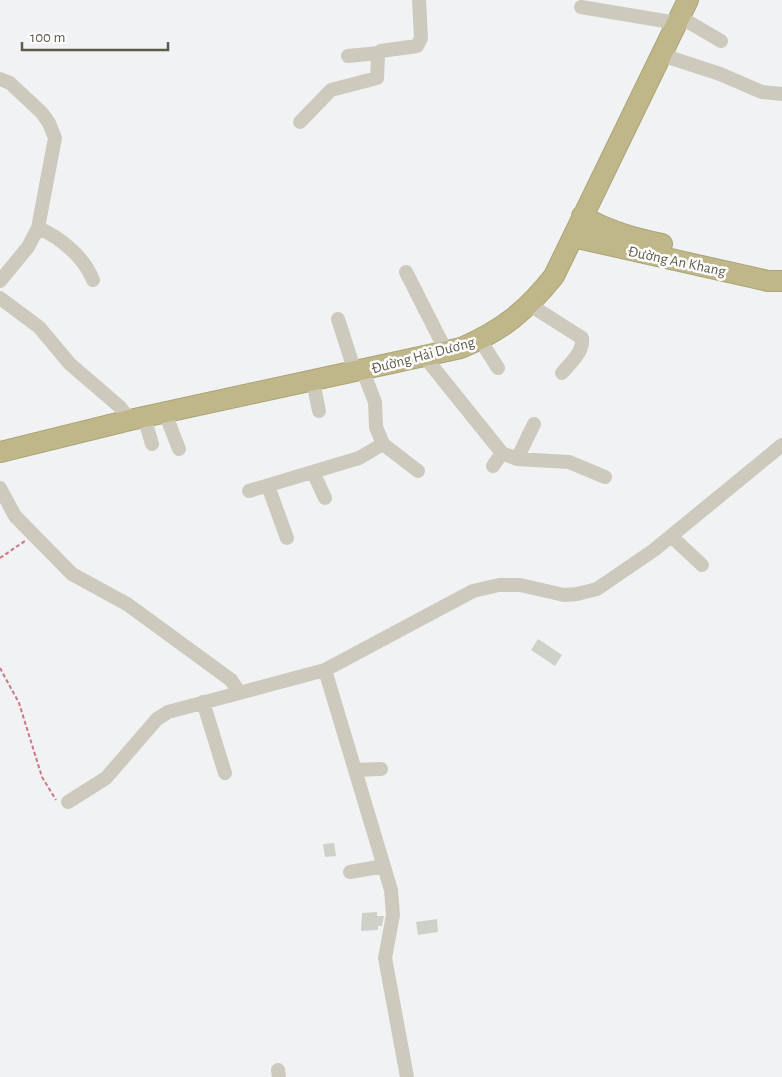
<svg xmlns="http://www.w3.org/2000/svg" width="782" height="1077" viewBox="0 0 782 1077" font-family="'Alegreya Sans',sans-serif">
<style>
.building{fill:#cfd0c8}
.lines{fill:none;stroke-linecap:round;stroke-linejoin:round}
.highway-casing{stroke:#aba474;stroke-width:22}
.path{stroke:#ce7885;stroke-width:2;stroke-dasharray:4 2.5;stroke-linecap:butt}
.minor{stroke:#cdcabd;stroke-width:14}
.highway{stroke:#bfb789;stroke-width:20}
.labels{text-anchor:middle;stroke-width:5;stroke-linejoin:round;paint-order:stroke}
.street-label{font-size:15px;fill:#5f5b49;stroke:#fff}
</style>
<rect width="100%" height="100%" fill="#f1f2f3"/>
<path class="building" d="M 538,639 L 562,655 L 555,666 L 531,650 Z
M 334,843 L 336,856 L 325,857 L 323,844 Z
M 377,912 L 377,916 L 384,916 L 382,926 L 378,926 L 378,930 L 361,931 L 362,913 Z
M 437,919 L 438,932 L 418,935 L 416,922 Z"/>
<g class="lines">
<defs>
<path id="highway" d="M 582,216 C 608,231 633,238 662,244
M 573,237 L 768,281 L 782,281
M 0,452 L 130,420 L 461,348 C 503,330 526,311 554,276 L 688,0"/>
</defs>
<use href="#highway" class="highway-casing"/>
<path class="path" d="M 0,558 L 25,541
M 0,668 L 19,703 L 42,777 L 56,800"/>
<path class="minor" d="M 581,7 L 677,23
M 680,17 L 721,41
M 662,55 L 720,74 L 762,92 L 782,94
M 348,56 L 379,53
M 0,79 L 10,83 L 42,113 L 49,123 L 55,138 L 38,228 L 28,247 L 0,281
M 300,122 L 331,90 L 377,78 L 378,56 L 381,51 L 417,46 L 421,38 L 419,0
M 38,228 C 60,237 84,257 93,280
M 406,272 L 446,351
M 0,298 L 39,327 L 70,364 L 120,407 L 130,420
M 530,305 L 582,338 C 584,352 570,363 562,373
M 338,319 L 355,372
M 480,340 L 498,368
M 424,356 L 502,453 L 517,459 L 569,462 L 605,477
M 363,371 L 375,402 L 376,427 L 383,444 L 418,471
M 313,381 L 319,411
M 165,413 L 179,449
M 144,417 L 152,444
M 517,459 L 534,424
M 493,466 L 502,453
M 313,472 L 325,498
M 268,486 L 287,538
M 0,488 L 15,516 L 72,574 L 127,604 L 231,680 L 239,692
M 249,491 L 359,458 L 383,444
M 671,536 L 702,565
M 325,670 L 391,890 L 393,915 L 385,958 L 407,1077
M 203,702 L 225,773
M 355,770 L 381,769
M 68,802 L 106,778 L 157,719 L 168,712 L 325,670 L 473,591 L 499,585 L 520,585 L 564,595 L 577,594 L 597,589 L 654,550 L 782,445
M 350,872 L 384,866
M 278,1070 L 279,1077"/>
<use href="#highway" class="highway"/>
</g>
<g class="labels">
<g class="street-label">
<text transform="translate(677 261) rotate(12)" y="5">Đường An Khang</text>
<text transform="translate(423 355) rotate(-15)" y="5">Đường Hải Dương</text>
</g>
</g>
<path d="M22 42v8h146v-8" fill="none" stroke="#5f5b49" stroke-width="2.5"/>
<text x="30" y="42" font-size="15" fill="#5f5b49" stroke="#ffffff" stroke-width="4" paint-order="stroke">100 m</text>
</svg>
